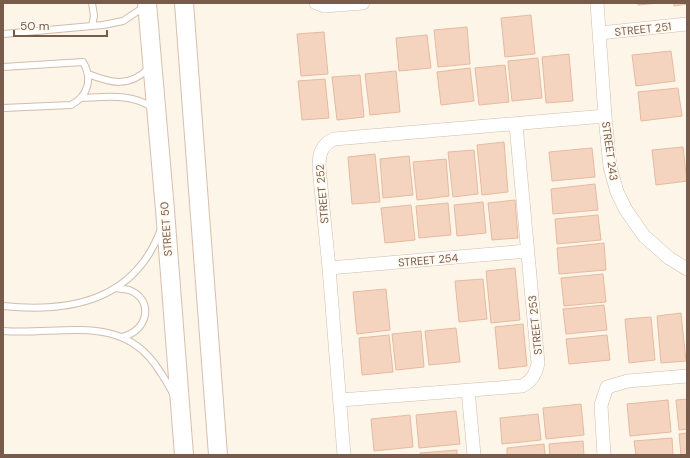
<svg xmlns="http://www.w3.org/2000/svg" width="690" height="458" viewBox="0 0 690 458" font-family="'DM Sans',sans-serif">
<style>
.building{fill:#f4d4bf;stroke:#e7ba9f}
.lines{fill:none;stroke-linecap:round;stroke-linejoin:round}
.lane-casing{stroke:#d0bdad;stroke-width:8}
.street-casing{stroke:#d0bdad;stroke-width:14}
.secondary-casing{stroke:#d6bfad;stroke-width:20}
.lane{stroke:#fff;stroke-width:6}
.street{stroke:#fff;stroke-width:13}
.secondary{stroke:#fff;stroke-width:18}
.labels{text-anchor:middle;stroke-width:3;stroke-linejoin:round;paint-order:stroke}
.street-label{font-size:11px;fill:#795b4b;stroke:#fff9ef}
</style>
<rect width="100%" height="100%" fill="#fdf5e8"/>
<path class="building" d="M 638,3 L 659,3 L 638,5 Z
M 674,3 L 687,3 L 687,4 L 674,6 Z
M 531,15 L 535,54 L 505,57 L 501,18 Z
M 467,27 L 470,64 L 438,67 L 434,30 Z
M 324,32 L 328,74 L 301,76 L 297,34 Z
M 427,35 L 431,68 L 399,71 L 396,38 Z
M 671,51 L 675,81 L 636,86 L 632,55 Z
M 569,54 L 573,101 L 546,103 L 542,57 Z
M 538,58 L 542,98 L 512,101 L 508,61 Z
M 505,65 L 509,102 L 479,105 L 475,68 Z
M 470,68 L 474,101 L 441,105 L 437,72 Z
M 396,71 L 400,112 L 370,115 L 365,74 Z
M 360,75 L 364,117 L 337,120 L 332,77 Z
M 325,79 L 329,118 L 302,120 L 298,81 Z
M 678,88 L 682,116 L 641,121 L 638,92 Z
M 504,142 L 508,192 L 482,195 L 477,145 Z
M 683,147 L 687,181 L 656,185 L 652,150 Z
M 592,148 L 595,177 L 552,181 L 549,152 Z
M 474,150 L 478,194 L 453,197 L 448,152 Z
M 375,154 L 380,202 L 352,204 L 348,157 Z
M 409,156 L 413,195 L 383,198 L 380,159 Z
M 446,159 L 449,196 L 417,200 L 413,162 Z
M 595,184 L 598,210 L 553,214 L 551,189 Z
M 515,200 L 518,238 L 492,240 L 488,203 Z
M 483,202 L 486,233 L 457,236 L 454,205 Z
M 448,203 L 451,235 L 419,238 L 416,206 Z
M 411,205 L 415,240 L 385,243 L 381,208 Z
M 598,215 L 601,240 L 557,244 L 555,219 Z
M 604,243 L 606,270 L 559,274 L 557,248 Z
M 515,268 L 520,320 L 491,323 L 486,271 Z
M 603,274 L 606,302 L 564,306 L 561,278 Z
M 483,279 L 487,319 L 459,322 L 455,281 Z
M 386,289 L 390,330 L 357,334 L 353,292 Z
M 604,305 L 607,330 L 566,334 L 563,309 Z
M 681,313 L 686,361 L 661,363 L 657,316 Z
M 651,317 L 655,360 L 629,363 L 625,319 Z
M 523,324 L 527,366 L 499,369 L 495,327 Z
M 456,328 L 460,362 L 429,365 L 425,331 Z
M 421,331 L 424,367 L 396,370 L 392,334 Z
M 389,335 L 393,372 L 362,375 L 359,338 Z
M 607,335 L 610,360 L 569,364 L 566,339 Z
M 687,399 L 687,429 L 679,430 L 676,400 Z
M 668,400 L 671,432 L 630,436 L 627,404 Z
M 581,404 L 584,435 L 546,439 L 543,408 Z
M 456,411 L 460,444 L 419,448 L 416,415 Z
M 538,414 L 541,440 L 502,444 L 500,418 Z
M 410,415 L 413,447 L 374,451 L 371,419 Z
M 687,433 L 687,455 L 681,455 L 679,434 Z
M 672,438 L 673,455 L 636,455 L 634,441 Z
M 583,441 L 584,455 L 550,455 L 549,444 Z
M 544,444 L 545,455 L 507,455 L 507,448 Z
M 457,450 L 457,455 L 420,455 L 420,453 Z"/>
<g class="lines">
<defs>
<path id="lane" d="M 92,3 L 94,16 L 92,26
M 3,34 L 103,25 L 123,21 L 144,7
M 3,67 L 83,62 C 93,79 88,96 71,105 L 3,108
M 88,74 C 111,83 129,88 149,68
M 81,98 C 107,97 132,93 153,108
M 116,288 C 120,289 125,289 129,290 C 154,299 149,331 122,337
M 3,306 C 72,313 135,300 161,229
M 3,331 C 60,336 122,311 159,370 C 164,378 169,385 173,394"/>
<path id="street" d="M 316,3 L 324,6 L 363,3
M 597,3 L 605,116 L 610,167 L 617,192 L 626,210 L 644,236 L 669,258 L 687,269
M 600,33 L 687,24
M 329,268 L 527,251
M 468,390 L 474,455
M 340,400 L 522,386 C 532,381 536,374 538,363 L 516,125
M 344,455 L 329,268 L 319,167 C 319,154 321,145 334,139 L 605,116
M 604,455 L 601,405 L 607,387 L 628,381 L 687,376"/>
<path id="secondary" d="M 147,3 L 165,210 L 184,455
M 184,3 L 218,455"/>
</defs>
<use href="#lane" class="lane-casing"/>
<use href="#street" class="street-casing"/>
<use href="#secondary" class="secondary-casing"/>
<use href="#lane" class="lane"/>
<use href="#street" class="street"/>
<use href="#secondary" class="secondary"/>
</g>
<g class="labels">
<g class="street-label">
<text transform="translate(643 29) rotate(-6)" y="4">STREET 251</text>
<text transform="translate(610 151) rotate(82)" y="4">STREET 243</text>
<text transform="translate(322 194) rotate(-95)" y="4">STREET 252</text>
<text transform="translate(166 229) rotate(-94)" y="4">STREET 50</text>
<text transform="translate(428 260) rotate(-5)" y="4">STREET 254</text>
<text transform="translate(535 325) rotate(-96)" y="4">STREET 253</text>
</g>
</g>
<rect width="690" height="458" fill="none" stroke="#795b4b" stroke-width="8"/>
<path d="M14 30v6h93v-6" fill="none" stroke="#795b4b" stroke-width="2"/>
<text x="20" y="30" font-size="12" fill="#795b4b" stroke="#fff9ef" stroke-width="3" paint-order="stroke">50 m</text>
</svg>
